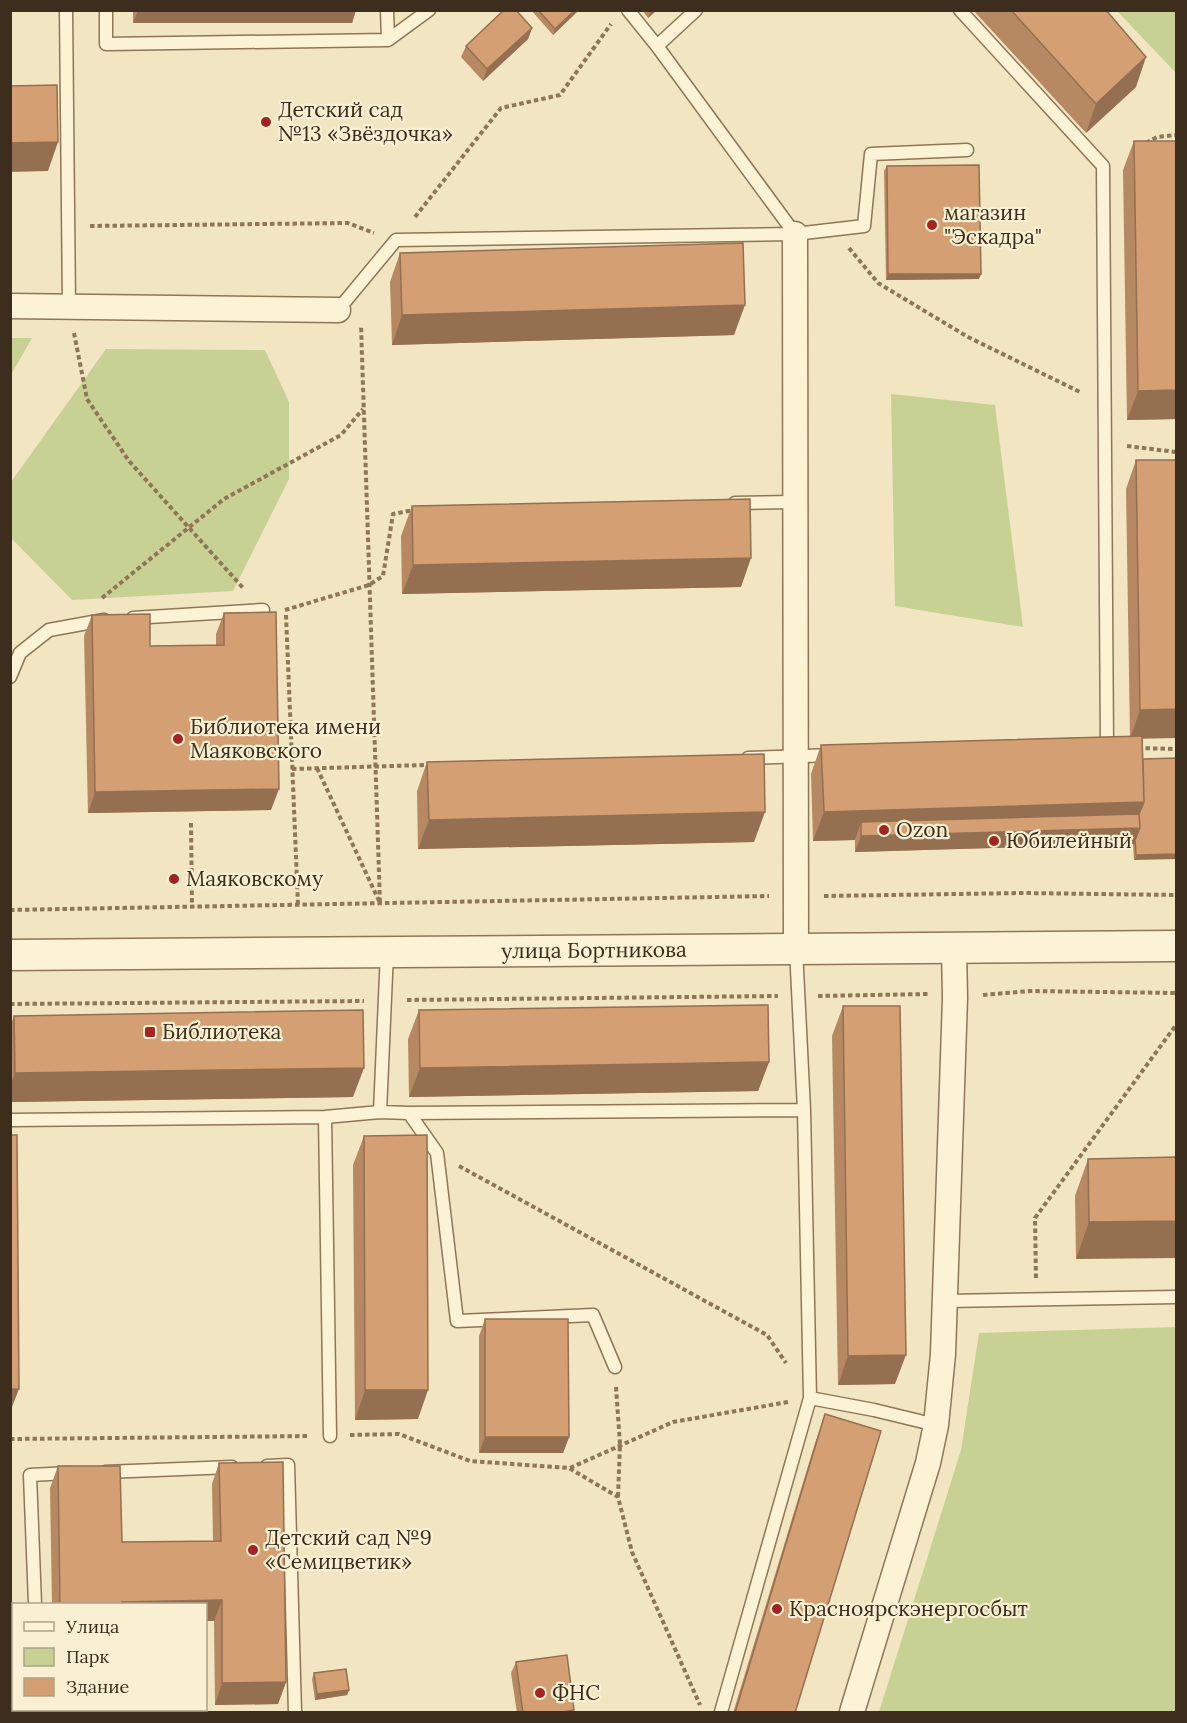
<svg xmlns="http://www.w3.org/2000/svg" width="1187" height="1723" viewBox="0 0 1187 1723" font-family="Lora,serif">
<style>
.green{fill:#c8d194}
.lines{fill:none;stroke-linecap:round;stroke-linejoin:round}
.service-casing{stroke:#8e7657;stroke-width:15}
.minor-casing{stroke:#8e7657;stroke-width:27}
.tertiary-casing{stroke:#8e7657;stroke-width:33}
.path{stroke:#8e7657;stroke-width:4;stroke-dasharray:4.5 3;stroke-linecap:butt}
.service{stroke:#fcf2d5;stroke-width:12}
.minor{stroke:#fcf2d5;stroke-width:24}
.tertiary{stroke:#fcf2d5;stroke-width:30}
.wall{fill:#b68963}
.shaded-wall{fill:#946f50}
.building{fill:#d49f73;stroke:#946f50;stroke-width:1.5}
.poi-dot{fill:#a32421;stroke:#f9efd2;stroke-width:2}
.labels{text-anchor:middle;stroke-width:4.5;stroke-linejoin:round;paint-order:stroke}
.poi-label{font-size:21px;fill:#3c2d1c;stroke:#f9efd2;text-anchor:start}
.street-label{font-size:21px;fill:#3c2d1c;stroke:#f9efd2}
</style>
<rect width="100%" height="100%" fill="#f2e5c1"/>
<path class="green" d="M 1117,11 L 1176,11 L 1176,73 Z
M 11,338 L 32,338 L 11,375 L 10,338 Z
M 106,349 L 265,350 L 289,402 L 289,479 L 233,591 L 72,600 L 11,538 L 11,482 Z
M 891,394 L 995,405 L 1023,627 L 895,606 Z
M 1176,1327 L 1176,1712 L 879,1712 L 961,1450 L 979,1333 Z"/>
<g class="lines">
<defs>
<path id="service" d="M 66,10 L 69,307
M 106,10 L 106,44 L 388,40 L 429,10
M 387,10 L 388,40
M 628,10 L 657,46
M 696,10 L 657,46 L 795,234
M 960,10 L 1103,166 L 1107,747 L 1102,747
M 338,310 L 396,240 L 795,234 L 864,226 L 871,154 L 967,150
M 735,503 L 794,502
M 133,618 L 263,610
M 10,677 L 20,653 L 49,630 L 104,620
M 748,758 L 832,755
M 796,949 L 804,1110
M 380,1112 L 387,952
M 325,1117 L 330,1436
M 10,1120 L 325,1117 L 380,1112 L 409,1113
M 946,1301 L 1176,1297
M 615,1367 L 593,1315 L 457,1321 L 437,1153 L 409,1113 L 804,1110 L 810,1398 L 721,1712
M 810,1398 L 874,1410 L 936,1425
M 267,1466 L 288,1465 L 295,1712
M 105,1472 L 232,1467
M 35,1604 L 30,1475 L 70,1473
M 39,1710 L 40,1712"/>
<path id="minor" d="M 795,234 L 796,949
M 10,306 L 338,310
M 852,1712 L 928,1463 L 936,1425 L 943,1354 L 955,998 L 954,948"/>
<g id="tertiary">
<path id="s1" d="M 10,955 L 1176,946"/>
</g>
</defs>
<use href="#service" class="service-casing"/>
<use href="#minor" class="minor-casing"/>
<use href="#tertiary" class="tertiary-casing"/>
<path class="path" d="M 1146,143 L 1157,137 L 1176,135
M 415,217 L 501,108 L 560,95 L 611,24
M 90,226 L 348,223 L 374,233
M 849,248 L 878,283 L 968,337 L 1082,393
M 74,333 L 87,399 L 129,461 L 244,589
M 1127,446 L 1176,452
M 102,598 L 224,499 L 341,435 L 363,409
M 285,610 L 369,585 L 383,576 L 393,514 L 414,510
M 286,615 L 298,905
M 1138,748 L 1176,749
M 317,768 L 380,903 L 361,325
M 292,769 L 425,765
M 191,823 L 192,907
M 824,896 L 1022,893 L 1176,895
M 10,910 L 769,896
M 983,995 L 1030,991 L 1176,993
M 818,996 L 928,994
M 407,1000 L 778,996
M 10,1004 L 364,1001
M 459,1166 L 767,1335 L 786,1363
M 1036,1278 L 1035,1218 L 1176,1025
M 616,1387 L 620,1444 L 618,1497
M 350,1435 L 399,1434 L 470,1461 L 569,1468 L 618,1497 L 632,1552 L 700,1705
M 10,1439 L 310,1436
M 570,1468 L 673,1422 L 788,1402"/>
<use href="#service" class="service"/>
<use href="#minor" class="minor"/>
<use href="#tertiary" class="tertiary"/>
</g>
<path class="wall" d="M 133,10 L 356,10 L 352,23 L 133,23 Z
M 531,10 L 579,10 L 553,35 Z
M 642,10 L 657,10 L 648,18 Z
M 973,10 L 1106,10 L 1136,87 L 1086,133 Z
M 532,28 L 528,39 L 483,81 L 461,57 L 466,46 Z
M 1134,141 L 1176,141 L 1176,419 L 1127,420 L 1123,170 Z
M 887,166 L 979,279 L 886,280 L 884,171 Z
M 400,253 L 734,335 L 392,345 L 390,282 Z
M 1136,460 L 1176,460 L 1176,738 L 1143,738 L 1143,759 L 1176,758 L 1134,860 L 1133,844 L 855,852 L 855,840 L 813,841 L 811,774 L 821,745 L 1130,736 L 1126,489 Z
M 412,506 L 741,587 L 402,594 L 401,536 Z
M 224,613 L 271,810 L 88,813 L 84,636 L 92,615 L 150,646 L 216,645 L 216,634 Z
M 427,762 L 754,842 L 418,849 L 417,791 Z
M 843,1006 L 895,1384 L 838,1385 L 832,1036 Z
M 419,1010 L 769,1062 L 758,1091 L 409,1097 L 408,1039 Z
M 14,1016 L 353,1097 L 10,1102 L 10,1027 Z
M 364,1136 L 418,1419 L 355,1420 L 353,1165 Z
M 1176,1157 L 1076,1259 L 1075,1196 L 1088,1159 Z
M 485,1319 L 569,1437 L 563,1453 L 479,1453 L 479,1336 Z
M 825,1414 L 795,1713 L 733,1713 L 815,1443 Z
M 219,1463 L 286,1682 L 278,1704 L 215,1705 L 214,1621 L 206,1605 L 52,1605 L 50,1488 L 58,1466 L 122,1542 L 213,1541 L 212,1484 Z
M 516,1662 L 573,1713 L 517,1713 L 511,1673 Z
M 314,1673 L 349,1690 L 347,1695 L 315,1700 L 312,1679 Z"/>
<path class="shaded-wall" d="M 138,10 L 356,10 L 352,23 L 133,23 Z
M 575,10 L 579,10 L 553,35 L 555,29 Z
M 651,10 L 657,10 L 648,18 Z
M 532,28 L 528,39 L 483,81 L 487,69 Z
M 1146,57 L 1136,87 L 1086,133 L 1096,104 Z
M 58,142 L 48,171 L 10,172 L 10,143 Z
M 888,274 L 981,274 L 979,279 L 886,280 Z
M 745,305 L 734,335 L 392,345 L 402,315 Z
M 1176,390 L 1176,419 L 1127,420 L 1138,391 Z
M 751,558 L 741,587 L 402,594 L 413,565 Z
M 1176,709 L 1176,738 L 1130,739 L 1140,710 Z
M 279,789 L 271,810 L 88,813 L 95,792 Z
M 1144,802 L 1140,828 L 1134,844 L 855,852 L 861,836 L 861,822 L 855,840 L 813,841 L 824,812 Z
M 765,812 L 754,842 L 418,849 L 429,820 Z
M 1176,854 L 1176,859 L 1134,860 L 1136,855 Z
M 769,1062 L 758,1091 L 409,1097 L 420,1068 Z
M 364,1068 L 353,1097 L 10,1102 L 10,1087 L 15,1073 Z
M 1176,1221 L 1176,1258 L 1076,1259 L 1089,1222 Z
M 906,1355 L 895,1384 L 838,1385 L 848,1356 Z
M 10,1389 L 19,1389 L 10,1412 Z
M 365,1390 L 428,1390 L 418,1419 L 355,1420 Z
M 485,1437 L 569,1437 L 563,1453 L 479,1453 Z
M 222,1600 L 214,1621 L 206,1621 L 206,1605 L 121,1605 L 122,1602 Z
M 286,1682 L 278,1704 L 215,1705 L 222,1683 Z
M 349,1690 L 347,1695 L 315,1700 L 317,1694 Z
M 574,1710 L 573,1713 L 557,1713 Z"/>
<path class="building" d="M 504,10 L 516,10 L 532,28 L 487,69 L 466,46 Z
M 538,10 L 575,10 L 555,29 Z
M 1011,10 L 1106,10 L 1146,57 L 1096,104 Z
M 57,85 L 58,142 L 10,143 L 10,86 Z
M 1134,141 L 1176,141 L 1176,390 L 1138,391 Z
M 979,165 L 981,274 L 888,274 L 887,166 Z
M 743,243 L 745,305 L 402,315 L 400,253 Z
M 1136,460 L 1176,460 L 1176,709 L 1140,710 Z
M 750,499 L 751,558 L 413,565 L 412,506 Z
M 276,612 L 279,789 L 95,792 L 92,615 L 150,614 L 150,646 L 224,645 L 224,613 Z
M 1142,736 L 1144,802 L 824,812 L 821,745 Z
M 764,754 L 765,812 L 429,820 L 427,762 Z
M 1176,758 L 1176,854 L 1136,855 L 1135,840 L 1140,828 L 1139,814 L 1144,802 L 1143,759 Z
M 1139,814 L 1140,828 L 861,836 L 861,822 Z
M 768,1005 L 769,1062 L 420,1068 L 419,1010 Z
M 843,1006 L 900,1006 L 906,1355 L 848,1356 Z
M 363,1010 L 364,1068 L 15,1073 L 14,1016 Z
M 10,1135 L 17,1135 L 19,1389 L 10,1389 Z
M 427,1135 L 428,1390 L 365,1390 L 364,1136 Z
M 1176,1157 L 1176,1221 L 1089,1222 L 1088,1159 Z
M 485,1319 L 568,1319 L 569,1437 L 485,1437 Z
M 825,1414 L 881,1431 L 795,1713 L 735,1713 Z
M 283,1462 L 286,1682 L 222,1683 L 222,1600 L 122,1602 L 122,1605 L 60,1605 L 58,1466 L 120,1466 L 122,1542 L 221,1541 L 219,1463 Z
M 567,1655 L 574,1710 L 557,1713 L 523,1713 L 516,1662 Z
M 346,1669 L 349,1690 L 317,1694 L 314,1673 Z"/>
<g class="poi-dot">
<circle cx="266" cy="122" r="6"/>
<circle cx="932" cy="225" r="6"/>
<circle cx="178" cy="739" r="6"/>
<circle cx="884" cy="830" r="6"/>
<circle cx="994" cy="841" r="6"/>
<circle cx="174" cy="879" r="6"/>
<rect x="144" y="1026" width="12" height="12" rx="3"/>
<circle cx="253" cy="1550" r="6"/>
<circle cx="777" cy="1609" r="6"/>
<circle cx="540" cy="1693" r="6"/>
</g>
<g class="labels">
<g class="poi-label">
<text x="278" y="117">Детский сад<tspan x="278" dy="24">№13 «Звёздочка»</tspan></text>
<text x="944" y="220">магазин<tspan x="944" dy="24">"Эскадра"</tspan></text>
<text x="190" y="734">Библиотека имени<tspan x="190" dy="24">Маяковского</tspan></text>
<text x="896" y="837">Ozon</text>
<text x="1006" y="848">Юбилейный</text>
<text x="186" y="886">Маяковскому</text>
<text x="162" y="1039">Библиотека</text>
<text x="265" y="1545">Детский сад №9<tspan x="265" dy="24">«Семицветик»</tspan></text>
<text x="789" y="1616">Красноярскэнергосбыт</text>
<text x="552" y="1700">ФНС</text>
</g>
<g class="street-label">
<text dy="7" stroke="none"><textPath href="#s1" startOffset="584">улица Бортникова</textPath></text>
</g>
</g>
<rect width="1187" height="1723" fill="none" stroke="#3c2d1c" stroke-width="24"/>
<rect x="12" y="1603" width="195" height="108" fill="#f9efd2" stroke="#ada189" stroke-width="1.5"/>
<rect x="24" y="1622" width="30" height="9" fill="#fcf2d5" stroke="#ada189" stroke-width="1.5"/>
<text x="66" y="1633" font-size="18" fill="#3c2d1c">Улица</text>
<rect x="24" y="1648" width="30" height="18" fill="#c8d194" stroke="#ada189" stroke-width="1.5"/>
<text x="66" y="1663" font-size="18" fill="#3c2d1c">Парк</text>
<rect x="24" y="1678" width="30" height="18" fill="#d49f73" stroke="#ada189" stroke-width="1.5"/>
<text x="66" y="1693" font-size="18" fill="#3c2d1c">Здание</text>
</svg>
